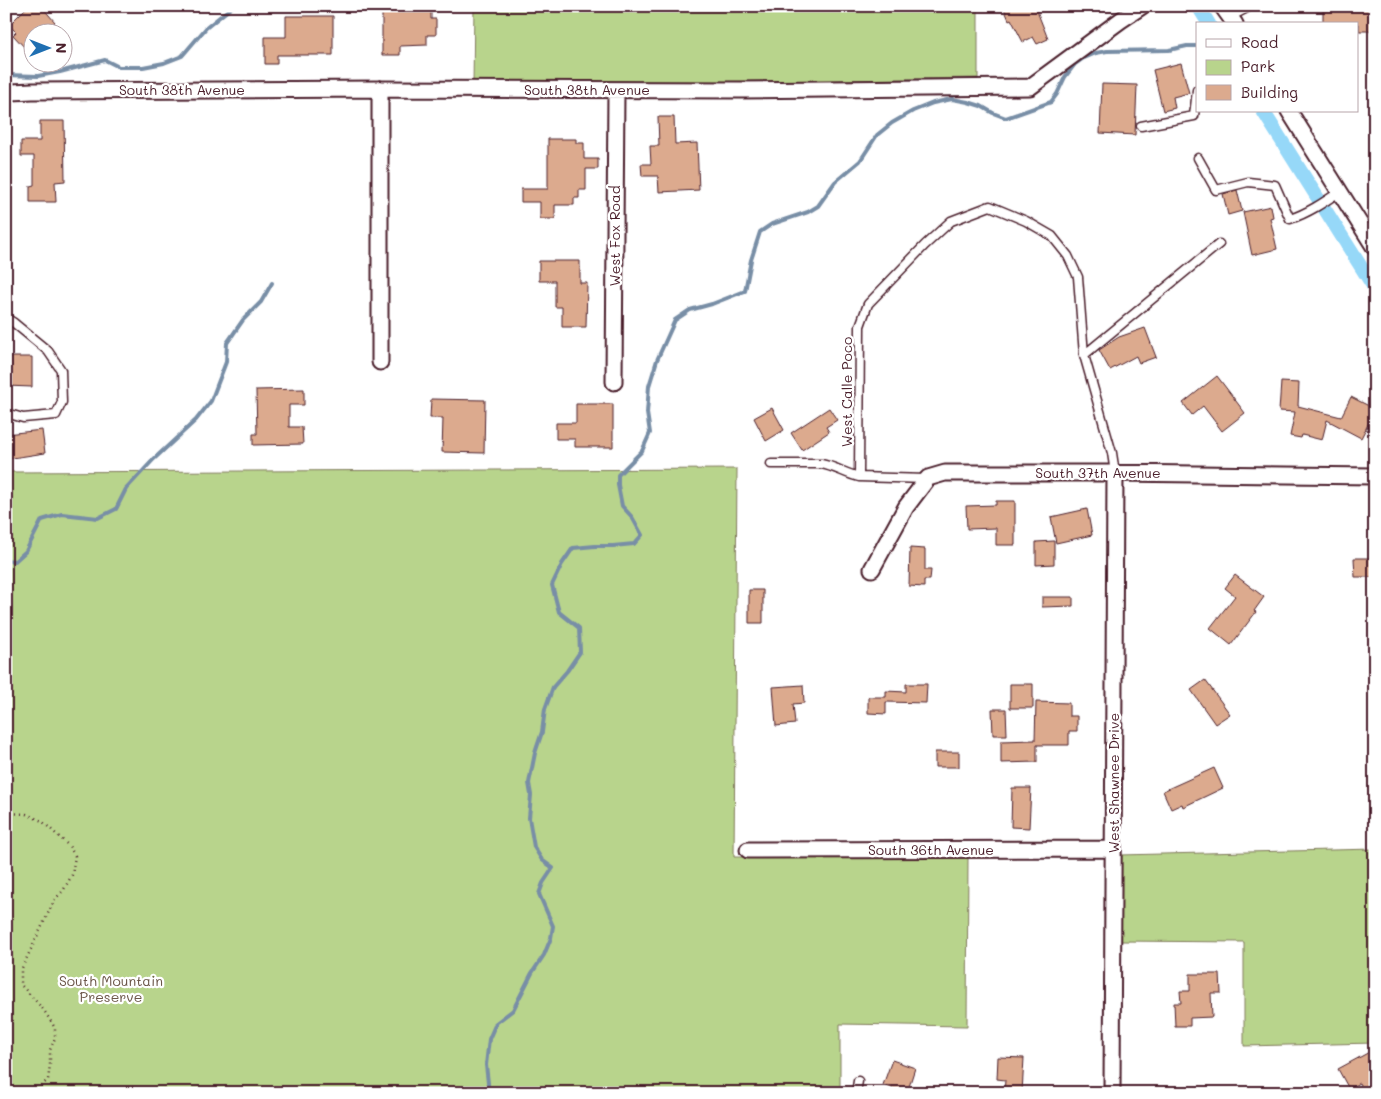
<svg xmlns="http://www.w3.org/2000/svg" width="1381" height="1099" viewBox="0 0 1381 1099" font-family="Mali,sans-serif">
<style>
.green{fill:#b8d48c;stroke:#817a5c}
.lines{fill:none;stroke-linecap:round;stroke-linejoin:round}
.stream{stroke:#788ea6;stroke-width:4}
.canal{stroke:#96d8f8;stroke-width:14}
.building{fill:#dcaa8e;stroke:#4a1f2b}
.lane-casing{stroke:#4a1f2b;stroke-width:11}
.street-casing{stroke:#4a1f2b;stroke-width:19}
.path{stroke:#4a1f2b;stroke-width:2.5;stroke-dasharray:1 4;stroke-linecap:butt}
.lane{stroke:#fff;stroke-width:8}
.street{stroke:#fff;stroke-width:15}
.labels{text-anchor:middle;stroke-width:4.5;stroke-linejoin:round;paint-order:stroke}
.street-label{font-size:14px;fill:#4a1f2b;stroke:#fff}
.park-label{font-size:14px;fill:#6b5548;stroke:#fff}
</style>
<rect width="100%" height="100%" fill="#fff"/>
<filter id="ink" filterUnits="userSpaceOnUse"><feTurbulence type="fractalNoise" baseFrequency=".02" numOctaves="2"/><feDisplacementMap in="SourceGraphic" scale="10" xChannelSelector="R" yChannelSelector="G"/><feConvolveMatrix kernelMatrix="1 2 1 2 8 2 1 2 1" color-interpolation-filters="sRGB"/></filter>
<g filter="url(#ink)">
<path class="green" d="M 474,6 L 978,6 L 978,78 L 473,85 Z
M 737,469 L 734,857 L 968,857 L 967,1026 L 840,1024 L 840,1093 L 6,1093 L 6,472 Z
M 1375,849 L 1375,1043 L 1244,1046 L 1244,942 L 1120,941 L 1120,855 Z"/>
<g class="lines">
<path class="stream" d="M 6,75 L 38,76 L 60,72 L 105,60 L 119,67 L 143,67 L 164,63 L 182,56 L 206,28 L 233,6
M 6,560 L 15,561 L 26,551 L 42,520 L 62,514 L 98,518 L 116,509 L 126,489 L 154,459 L 196,420 L 211,401 L 226,362 L 227,343 L 243,320 L 261,302 L 272,283
M 488,1093 L 488,1083 L 486,1065 L 489,1039 L 496,1023 L 513,1010 L 532,973 L 544,955 L 551,938 L 553,926 L 539,894 L 543,883 L 553,868 L 542,860 L 534,847 L 529,818 L 531,795 L 529,783 L 535,753 L 542,732 L 545,709 L 553,687 L 567,671 L 580,652 L 579,628 L 559,612 L 552,585 L 562,564 L 573,548 L 595,546 L 613,546 L 634,544 L 642,535 L 632,517 L 622,506 L 618,485 L 618,475 L 642,451 L 650,433 L 647,413 L 649,386 L 657,360 L 675,320 L 690,310 L 712,304 L 745,291 L 751,260 L 760,232 L 772,224 L 808,212 L 818,206 L 835,182 L 860,161 L 877,135 L 892,123 L 913,111 L 933,103 L 952,99 L 968,102 L 981,106 L 993,113 L 1006,118 L 1051,102 L 1057,94 L 1065,77 L 1075,64 L 1082,59 L 1096,53 L 1107,51 L 1169,50 L 1187,46 L 1197,46"/>
<path class="canal" d="M 1198,6 L 1209,24
M 1263,111 L 1375,289"/>
</g>
<path class="building" d="M 28,6 L 41,6 L 55,22 L 43,32 L 32,32 L 32,43 L 26,49 L 13,35 L 16,32 L 9,25 Z
M 404,6 L 431,6 L 431,19 L 436,19 L 436,35 L 427,35 L 427,45 L 400,46 L 400,55 L 382,55 L 382,9 L 404,9 Z
M 1003,6 L 1035,6 L 1048,39 L 1037,44 L 1033,37 L 1023,42 L 1011,19 L 1009,20 Z
M 1323,6 L 1351,6 L 1351,8 L 1375,8 L 1375,31 L 1359,31 L 1359,24 L 1323,24 Z
M 286,16 L 333,16 L 333,55 L 277,55 L 277,64 L 265,64 L 265,37 L 286,37 Z
M 1181,63 L 1189,93 L 1173,97 L 1175,108 L 1163,111 L 1153,70 Z
M 1102,84 L 1137,85 L 1135,135 L 1100,133 Z
M 658,117 L 674,117 L 675,144 L 697,143 L 699,190 L 659,192 L 658,176 L 642,176 L 641,164 L 651,164 L 650,146 L 659,146 Z
M 40,121 L 64,121 L 65,181 L 55,182 L 56,202 L 30,202 L 30,186 L 34,185 L 34,156 L 21,156 L 21,141 L 40,141 Z
M 548,139 L 576,139 L 576,143 L 584,143 L 584,159 L 598,159 L 598,169 L 586,169 L 586,190 L 579,190 L 579,198 L 574,198 L 574,205 L 555,205 L 555,219 L 540,219 L 540,202 L 521,202 L 521,189 L 548,189 Z
M 1237,190 L 1242,211 L 1228,215 L 1223,194 Z
M 1271,206 L 1273,217 L 1270,218 L 1277,249 L 1252,255 L 1243,212 Z
M 539,261 L 580,261 L 580,283 L 587,283 L 586,327 L 562,327 L 562,307 L 555,307 L 555,281 L 539,281 Z
M 1145,328 L 1156,357 L 1139,363 L 1136,356 L 1110,370 L 1099,350 L 1119,337 Z
M 6,357 L 32,357 L 32,387 L 6,386 Z
M 1217,376 L 1245,413 L 1222,431 L 1203,406 L 1192,415 L 1183,403 Z
M 1281,382 L 1299,383 L 1298,406 L 1341,417 L 1351,397 L 1375,409 L 1375,411 L 1361,438 L 1327,420 L 1322,440 L 1302,435 L 1301,438 L 1290,436 L 1295,412 L 1279,411 Z
M 304,389 L 304,405 L 289,405 L 289,427 L 302,427 L 303,444 L 253,445 L 253,434 L 257,434 L 256,390 Z
M 431,399 L 485,400 L 484,453 L 442,452 L 443,418 L 430,418 Z
M 576,404 L 613,404 L 613,447 L 575,447 L 575,439 L 556,439 L 556,423 L 576,423 Z
M 772,408 L 784,430 L 766,441 L 754,418 Z
M 829,408 L 837,420 L 826,427 L 829,432 L 802,450 L 791,433 Z
M 42,430 L 45,453 L 6,459 L 6,434 Z
M 996,501 L 1015,501 L 1015,545 L 996,545 L 996,528 L 967,529 L 966,506 L 996,505 Z
M 1087,509 L 1092,535 L 1056,543 L 1051,517 Z
M 1054,541 L 1054,564 L 1036,565 L 1036,542 Z
M 910,548 L 925,549 L 925,570 L 931,570 L 930,580 L 924,580 L 924,587 L 909,586 Z
M 1354,558 L 1375,558 L 1375,577 L 1355,577 Z
M 1235,575 L 1264,597 L 1254,611 L 1256,612 L 1231,645 L 1210,628 L 1235,596 L 1225,588 Z
M 749,590 L 763,590 L 763,623 L 749,623 Z
M 1042,597 L 1073,597 L 1073,606 L 1042,607 Z
M 1205,680 L 1230,714 L 1215,724 L 1191,690 Z
M 906,684 L 927,684 L 926,703 L 886,702 L 886,714 L 868,713 L 868,697 L 886,697 L 886,691 L 906,692 Z
M 1010,684 L 1033,684 L 1033,708 L 1010,708 Z
M 803,685 L 804,703 L 793,704 L 795,724 L 776,726 L 773,687 Z
M 1036,702 L 1069,703 L 1069,716 L 1077,716 L 1077,731 L 1069,731 L 1069,745 L 1037,745 L 1037,762 L 1001,763 L 1001,741 L 1035,740 Z
M 992,709 L 1006,709 L 1007,735 L 993,735 Z
M 935,752 L 959,752 L 959,767 L 935,767 Z
M 1214,768 L 1223,788 L 1183,807 L 1182,804 L 1171,809 L 1163,791 Z
M 1012,788 L 1031,788 L 1029,828 L 1011,827 Z
M 1190,974 L 1220,974 L 1221,993 L 1211,993 L 1212,1017 L 1190,1018 L 1190,1026 L 1175,1026 L 1174,1003 L 1181,1003 L 1180,991 L 1190,991 Z
M 1375,1049 L 1375,1083 L 1363,1090 L 1359,1083 L 1349,1089 L 1338,1069 Z
M 998,1057 L 1024,1058 L 1022,1093 L 1004,1093 L 1005,1080 L 997,1079 Z
M 892,1060 L 915,1068 L 907,1093 L 883,1085 Z"/>
<g class="lines">
<defs>
<path id="lane" d="M 1230,17 L 1251,6
M 1141,126 L 1194,116 L 1197,90
M 1198,158 L 1216,190 L 1248,182 L 1275,185 L 1290,219 C 1308,213 1323,203 1339,192
M 6,318 L 14,323 L 48,351 L 61,370 L 62,402 L 56,415 L 23,418 L 6,413
M 771,464 L 821,464 C 834,466 846,474 859,477 L 926,479
M 1115,473 L 1112,453 L 1084,355 L 1219,244
M 859,477 L 860,326 L 868,304 L 925,245 L 951,221 L 990,206 L 1026,221 L 1052,236 L 1068,256 L 1078,277 L 1084,355
M 856,1093 L 858,1081"/>
<path id="street" d="M 1222,6 L 1235,24
M 6,95 L 12,92 L 32,91 L 380,89 L 741,90 L 1030,87 L 1121,20 L 1142,6
M 1289,111 L 1375,248
M 380,362 L 380,89
M 614,382 L 616,90
M 872,569 L 906,507 L 928,478 L 945,473 L 1115,473 L 1375,476
M 748,850 L 1113,849
M 1112,1093 L 1115,473"/>
</defs>
<use href="#lane" class="lane-casing"/>
<use href="#street" class="street-casing"/>
<path class="path" d="M 6,813 L 26,814 L 42,821 L 69,846 L 75,856 L 72,875 L 63,891 L 55,899 L 21,970 L 21,985 L 43,1009 L 55,1028 L 55,1038 L 50,1050 L 50,1065 L 48,1080 L 37,1089 L 36,1093"/>
<use href="#lane" class="lane"/>
<use href="#street" class="street"/>
</g>
</g>
<g class="labels">
<g class="street-label">
<text x="182" y="95">South 38th Avenue</text>
<text x="587" y="95">South 38th Avenue</text>
<text transform="translate(615 236) rotate(-90)" y="5">West Fox Road</text>
<text transform="translate(847 392) rotate(-90)" y="5">West Calle Poco</text>
<text x="1098" y="478">South 37th Avenue</text>
<text transform="translate(1114 783) rotate(-90)" y="5">West Shawnee Drive</text>
<text x="931" y="855">South 36th Avenue</text>
</g>
<g class="park-label">
<text x="111" y="986">South Mountain<tspan x="111" dy="16">Preserve</tspan></text>
</g>
</g>
<rect width="1381" height="1099" fill="none" stroke="#fff" stroke-width="25"/>
<rect x="12" y="12" width="1356" height="1074" fill="none" stroke="#4a1f2b" stroke-width="2" filter="url(#ink)"/>
<rect x="1196" y="22" width="162" height="90" fill="#ffffff" stroke="#b7a5aa"/>
<rect x="1206" y="39" width="25" height="8" fill="#ffffff" stroke="#b7a5aa"/>
<text x="1241" y="48" font-size="15" fill="#4a1f2b">Road</text>
<rect x="1206" y="60" width="25" height="15" fill="#b8d48c" stroke="#b7a5aa"/>
<text x="1241" y="72" font-size="15" fill="#4a1f2b">Park</text>
<rect x="1206" y="85" width="25" height="15" fill="#dcaa8e" stroke="#b7a5aa"/>
<text x="1241" y="98" font-size="15" fill="#4a1f2b">Building</text>
<g transform="translate(48 48) rotate(90)"><circle r="24" fill="#ffffff" stroke="#b7a5aa"/>
<path d="M0-4L9 19L0 12L-9 19Z" fill="#1f6fb2"/>
<text y="-8" font-size="14" font-weight="bold" text-anchor="middle" fill="#4a1f2b">N</text>
</g>
</svg>
